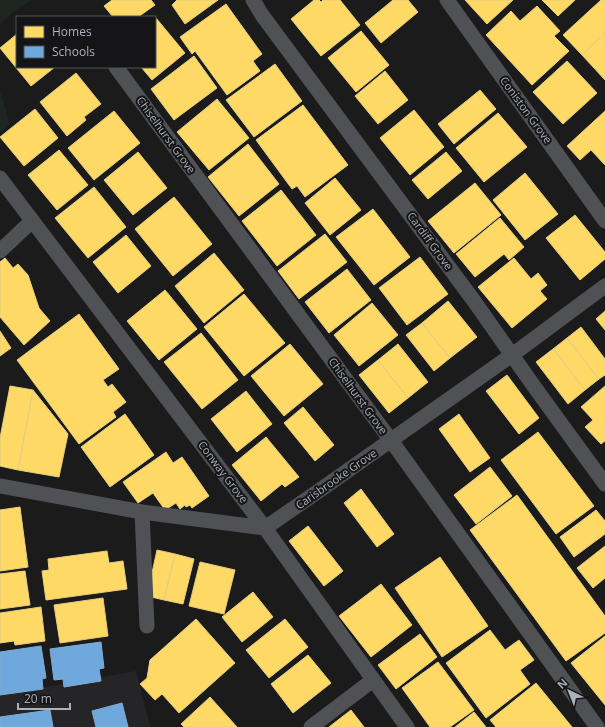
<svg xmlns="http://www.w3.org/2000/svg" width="605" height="727" viewBox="0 0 605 727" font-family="'Open Sans',sans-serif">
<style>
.built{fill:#252528}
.green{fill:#1e261f}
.homes{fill:#ffd966;stroke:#e6cd80}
.schools{fill:#6fa8dc;stroke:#81abd2}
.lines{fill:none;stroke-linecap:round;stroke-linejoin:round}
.minor{stroke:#4f5154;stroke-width:15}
.labels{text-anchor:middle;stroke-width:4;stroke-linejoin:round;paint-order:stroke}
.street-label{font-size:11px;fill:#acb1bc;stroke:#151517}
</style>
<rect width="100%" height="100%" fill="#1b1b1b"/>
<path class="built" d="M 136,671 L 150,727 L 0,727 L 0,695 Z"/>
<path class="green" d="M 0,0 L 33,0 C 20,6 9,14 0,25 Z
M 0,91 L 10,124 L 0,133 Z"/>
<path class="homes" d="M 112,0 L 151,0 L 155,5 L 138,17 L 113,17 L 104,6 Z
M 177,0 L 218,0 L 185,24 L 172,5 Z
M 314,0 L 319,0 L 321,2 L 323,0 L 340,0 L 360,25 L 321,56 L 291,19 Z
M 393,0 L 408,0 L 418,12 L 381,43 L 365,23 Z
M 465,0 L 513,0 L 487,24 Z
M 542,0 L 575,0 L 558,16 Z
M 601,0 L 605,0 L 605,33 L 582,55 L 563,35 Z
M 226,4 L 262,54 L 253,61 L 260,71 L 227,95 L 195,51 L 192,54 L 180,37 Z
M 537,6 L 560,31 L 554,36 L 569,51 L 532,85 L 486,35 L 511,11 L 520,21 Z
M 156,18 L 185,53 L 152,80 L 141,67 L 155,67 L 155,19 Z
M 361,31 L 389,65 L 356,92 L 328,58 Z
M 605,33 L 605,80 L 582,55 Z
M 17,34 L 17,67 L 55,67 L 31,86 L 0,48 Z
M 194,56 L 217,88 L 174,120 L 151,89 Z
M 567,61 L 597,93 L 563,124 L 533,92 Z
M 275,64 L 302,101 L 254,137 L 226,100 Z
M 385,71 L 408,100 L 378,124 L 355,96 Z
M 76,73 L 101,104 L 84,117 L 86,120 L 67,136 L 40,102 Z
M 480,90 L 496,109 L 454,144 L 438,124 Z
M 217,99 L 249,138 L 209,170 L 177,132 Z
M 303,105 L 348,165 L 305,197 L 297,186 L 292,189 L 256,140 Z
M 35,109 L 58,138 L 24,166 L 0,137 Z
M 414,110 L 444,147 L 410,175 L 380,138 Z
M 114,111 L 140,143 L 94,180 L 68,148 Z
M 605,111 L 605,165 L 591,150 L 580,160 L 567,146 Z
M 498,113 L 527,147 L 484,182 L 456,148 Z
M 248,144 L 279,184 L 239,216 L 208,177 Z
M 59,150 L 88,185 L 57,210 L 28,175 Z
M 138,152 L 167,188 L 133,215 L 104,180 Z
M 446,152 L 462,171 L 428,199 L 412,180 Z
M 525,173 L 558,214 L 525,240 L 493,200 Z
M 335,178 L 361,210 L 330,235 L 305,203 Z
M 475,183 L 501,215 L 454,253 L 428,221 Z
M 94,187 L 126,227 L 88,258 L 55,218 Z
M 281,190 L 316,235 L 277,266 L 242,221 Z
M 174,197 L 212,244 L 173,276 L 135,229 Z
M 373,209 L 410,257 L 374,285 L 336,237 Z
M 575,215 L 605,252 L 605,259 L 580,280 L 546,238 Z
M 500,218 L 524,247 L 509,260 L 504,254 L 475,277 L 456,254 Z
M 325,234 L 347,262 L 299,299 L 278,271 Z
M 126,235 L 151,266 L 118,293 L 93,262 Z
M 214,253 L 244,290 L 204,323 L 175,286 Z
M 420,257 L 448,294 L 407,325 L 379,288 Z
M 5,258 L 13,268 L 18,264 L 28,275 L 39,308 L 50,321 L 24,345 L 0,317 L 0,262 Z
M 514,258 L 531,279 L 538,273 L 547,285 L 540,291 L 547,299 L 512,328 L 478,287 Z
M 347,269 L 371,300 L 329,333 L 305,302 Z
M 165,290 L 197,329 L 159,360 L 127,321 Z
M 244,294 L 285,343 L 244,376 L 204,327 Z
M 448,301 L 477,337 L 450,358 L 422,323 Z
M 372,303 L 398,335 L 359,366 L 334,335 Z
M 605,311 L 605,330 L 596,319 Z
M 79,314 L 119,369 L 103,380 L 108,387 L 112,384 L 126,402 L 113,412 L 116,417 L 79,444 L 17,360 Z
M 422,323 L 450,358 L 434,371 L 406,335 Z
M 581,327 L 605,359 L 605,375 L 599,379 L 567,338 Z
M 0,331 L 11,348 L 0,356 Z
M 201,333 L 238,380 L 202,409 L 164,362 Z
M 567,338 L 599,379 L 585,390 L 553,349 Z
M 290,344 L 323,384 L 284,416 L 251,376 Z
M 398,344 L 428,382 L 408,398 L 378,360 Z
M 553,349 L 585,390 L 568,404 L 536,362 Z
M 378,360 L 408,398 L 389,413 L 359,375 Z
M 507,375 L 539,418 L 519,434 L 486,391 Z
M 10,386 L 33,390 L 18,470 L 0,466 L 0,438 Z
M 605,386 L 605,441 L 601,444 L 585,427 L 593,420 L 581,407 Z
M 33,390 L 68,434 L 59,477 L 18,470 Z
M 246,391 L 272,424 L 237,452 L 211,419 Z
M 303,407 L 334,445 L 315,461 L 284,423 Z
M 125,414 L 154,455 L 110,487 L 81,447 Z
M 459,414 L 490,458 L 470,472 L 439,429 Z
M 538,432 L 594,506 L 556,534 L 501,460 Z
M 266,437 L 299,477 L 285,487 L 282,484 L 261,501 L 232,465 Z
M 166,452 L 173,463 L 182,457 L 209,496 L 192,508 L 190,505 L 186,507 L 185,505 L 180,509 L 176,503 L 165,510 L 153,493 L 138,503 L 123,482 Z
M 490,467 L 512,496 L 476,524 L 454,495 Z
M 361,489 L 394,534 L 377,547 L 344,503 Z
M 517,495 L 605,616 L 605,633 L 566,661 L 470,530 Z
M 20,507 L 28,567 L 0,571 L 0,510 Z
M 596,510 L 605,521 L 605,534 L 574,557 L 560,537 Z
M 308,526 L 343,571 L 324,586 L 289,541 Z
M 605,546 L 605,578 L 593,588 L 577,568 Z
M 157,550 L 175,554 L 164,600 L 147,596 Z
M 107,551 L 109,563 L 123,561 L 127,589 L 46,600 L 42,571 L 49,570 L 48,559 Z
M 175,554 L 194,559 L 183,604 L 164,600 Z
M 440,557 L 488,626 L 442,657 L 395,588 Z
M 200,562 L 235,570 L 224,614 L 189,606 Z
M 25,571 L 30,605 L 0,609 L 0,574 Z
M 381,584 L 412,625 L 371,657 L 339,616 Z
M 253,592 L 273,617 L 242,642 L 222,617 Z
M 103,598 L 108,636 L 60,643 L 54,605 Z
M 41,607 L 45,641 L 15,645 L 14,641 L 0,643 L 0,613 Z
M 196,619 L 235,663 L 179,713 L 162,694 L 155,700 L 140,684 L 147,678 L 150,660 Z
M 285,619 L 308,647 L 269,678 L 246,650 Z
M 490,630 L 505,650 L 519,640 L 534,660 L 520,670 L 530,684 L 486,718 L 446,663 Z
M 420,634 L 437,657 L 396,689 L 378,665 Z
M 605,636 L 605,705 L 571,663 Z
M 308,655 L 331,683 L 293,713 L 271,684 Z
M 438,662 L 474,710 L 450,727 L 430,727 L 402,688 Z
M 536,683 L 572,727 L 496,727 L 490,720 Z
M 210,697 L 237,727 L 184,727 L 181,724 Z
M 351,710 L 364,727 L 329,727 Z
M 474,712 L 486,727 L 455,727 Z"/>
<path class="schools" d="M 101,642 L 104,668 L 99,669 L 101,681 L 64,687 L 63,679 L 54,680 L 50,649 Z
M 41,646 L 46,678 L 42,679 L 43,689 L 0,695 L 0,652 Z
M 122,703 L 128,727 L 96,727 L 92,711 Z
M 50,710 L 53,727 L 0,727 L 0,717 Z"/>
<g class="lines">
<path class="minor" d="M 253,0 L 262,15 L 474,301 L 533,385 L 605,484
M 447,0 L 605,221
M 116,67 L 395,446 L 597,727
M 0,178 L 265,528 L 407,727
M 0,251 L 32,221
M 0,486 L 142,512 L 265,528 L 323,488 L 512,355 L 605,286
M 142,512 L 147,626
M 311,727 L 373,680"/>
</g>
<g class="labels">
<g class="street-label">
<text transform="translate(526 110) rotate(54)" y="4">Coniston Grove</text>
<text transform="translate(166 135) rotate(54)" y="4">Chiselhurst Grove</text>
<text transform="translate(430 241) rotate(54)" y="4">Cardiff Grove</text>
<text transform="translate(358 396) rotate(54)" y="4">Chiselhurst Grove</text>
<text transform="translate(223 472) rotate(53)" y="4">Conway Grove</text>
<text transform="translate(336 479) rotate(-35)" y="4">Carisbrooke Grove</text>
</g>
</g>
<rect x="16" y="16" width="140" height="52" fill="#151517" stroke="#515359"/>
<rect x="24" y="26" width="20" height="12" fill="#ffd966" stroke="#515359"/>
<text x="52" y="36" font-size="12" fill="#acb1bc">Homes</text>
<rect x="24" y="46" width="20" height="12" fill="#6fa8dc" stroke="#515359"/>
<text x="52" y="56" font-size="12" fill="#acb1bc">Schools</text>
<g transform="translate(569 691) rotate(317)" stroke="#151517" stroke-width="3" paint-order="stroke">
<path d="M0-3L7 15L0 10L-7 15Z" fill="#acb1bc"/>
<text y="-6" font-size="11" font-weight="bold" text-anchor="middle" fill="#acb1bc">N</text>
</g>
<path d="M18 703v6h52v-6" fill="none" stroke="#acb1bc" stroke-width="2"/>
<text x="24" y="703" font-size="12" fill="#acb1bc" stroke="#151517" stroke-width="3" paint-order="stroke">20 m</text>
</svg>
